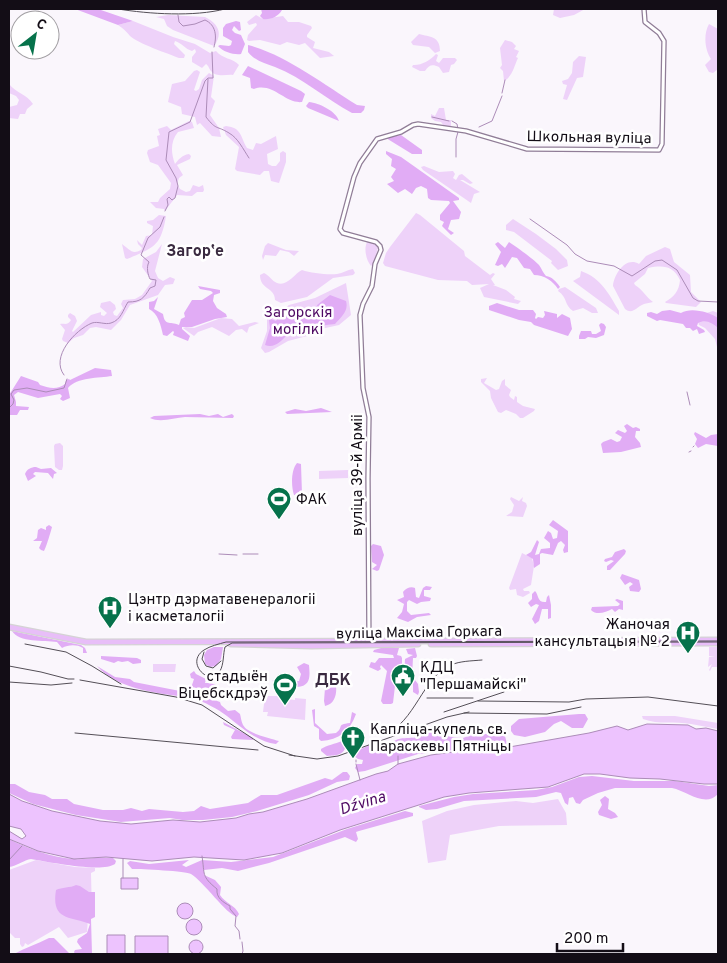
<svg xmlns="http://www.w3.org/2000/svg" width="727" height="963" viewBox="0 0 727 963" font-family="Overpass,sans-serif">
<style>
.green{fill:#eed2f9}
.forest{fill:#e1acf5}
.water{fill:#edc3fe;stroke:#ac8cb8}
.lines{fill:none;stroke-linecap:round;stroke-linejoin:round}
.stream{stroke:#ac8cb8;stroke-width:1}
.minor-casing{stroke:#907d97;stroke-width:5.5}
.major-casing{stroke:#d5d3d5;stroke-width:7}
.minor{stroke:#fff;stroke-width:3}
.major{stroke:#e8bef8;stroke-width:4.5}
.tram{stroke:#544f57;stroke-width:1}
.rail{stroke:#544f57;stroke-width:1}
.labels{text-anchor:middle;stroke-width:5;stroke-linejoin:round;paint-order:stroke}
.street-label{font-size:15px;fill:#130d16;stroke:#fff}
.park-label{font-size:15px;fill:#4e0963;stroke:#fff}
.poi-label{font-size:15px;fill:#130d16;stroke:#fff;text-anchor:start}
.neighbourhood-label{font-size:16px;font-weight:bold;fill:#3a2a40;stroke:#fff}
.water-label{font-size:16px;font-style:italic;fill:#4f0b64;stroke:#fff}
</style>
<rect width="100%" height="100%" fill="#faf6fc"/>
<path class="green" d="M 554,9 L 585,9 L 574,15 L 560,18 L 553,15 Z
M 168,15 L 205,17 C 219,24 223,34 214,46 L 173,30 L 167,26 L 164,19 L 156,17 Z
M 256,15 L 263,19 L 283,16 L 288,22 L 299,22 L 311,26 L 312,28 L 307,35 L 307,37 L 315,42 L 313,48 L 329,52 L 334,56 L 320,58 L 305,43 L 299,45 L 287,42 L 280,45 L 260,40 L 249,41 L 247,40 L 248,35 L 257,25 L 256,23 L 249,25 L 247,22 Z
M 133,21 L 173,37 L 195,44 L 210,53 L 216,51 C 222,59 233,58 239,65 L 233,75 C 227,74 217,78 211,71 C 209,69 209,66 206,64 L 202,68 L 192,62 L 192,57 L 196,52 L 195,49 L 192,51 C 185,49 182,43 175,41 L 174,44 L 185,55 L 184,58 L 179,58 C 169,54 137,43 130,36 C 126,31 124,29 118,25 Z
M 709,24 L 718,29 L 718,69 L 713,73 L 709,72 L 705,65 L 711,59 C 705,50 703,35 709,24 Z
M 419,34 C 430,37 440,36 440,51 L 435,53 L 429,47 L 413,45 L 411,42 Z
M 505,40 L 512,42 L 516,46 L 514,49 L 519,51 L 516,57 L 518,58 C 514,66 513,76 504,81 L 503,71 L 500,68 L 502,65 L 500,48 Z
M 436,54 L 438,55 L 436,61 L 439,63 L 443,58 L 455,58 L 457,60 L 454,64 L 451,65 L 449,72 L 443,73 L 439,67 C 432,64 429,65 425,71 L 420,71 L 412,67 L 413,65 C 420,66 431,60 436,54 Z
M 579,56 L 586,57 L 583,77 L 577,78 L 567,100 L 563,99 L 567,85 L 563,84 L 562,81 L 568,79 L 572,73 L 573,62 Z
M 197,70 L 200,72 L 194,90 L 196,91 L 199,89 L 202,80 L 209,73 L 214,76 L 211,97 L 215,101 L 210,115 L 219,128 L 221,137 L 212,136 L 200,123 L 197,125 L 195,117 L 182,114 L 181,107 L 168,102 L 172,84 L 185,81 L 194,71 Z
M 9,84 C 16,93 27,94 33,104 L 27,109 L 25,114 L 20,114 L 18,119 L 9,118 L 9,107 L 17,105 L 19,100 L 16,96 L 9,93 Z
M 439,108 L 444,108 L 446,120 L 451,120 L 451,128 L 444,126 L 441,122 L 435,121 L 431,118 L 431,114 L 435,116 Z
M 189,121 L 192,122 L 194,128 L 178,132 C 170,142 171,153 175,164 C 178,160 182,155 189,154 L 191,156 L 190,159 L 177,165 L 183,175 L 179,178 L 177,184 L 180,189 L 186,192 L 190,191 L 193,185 L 199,187 L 203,185 L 204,190 L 203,192 L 197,192 L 192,196 L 177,195 L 165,211 L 164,209 L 156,208 L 150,202 L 158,202 L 160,198 L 170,189 L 171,183 L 158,165 L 150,162 L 147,153 L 148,150 L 159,146 L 157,136 L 160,135 L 158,129 L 167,126 L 171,130 Z
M 226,126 C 242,128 240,136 247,148 L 253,150 L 256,143 L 261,144 L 276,136 L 278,149 L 267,154 L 268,164 L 272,166 L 276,166 L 280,161 L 280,153 L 283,151 L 286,153 L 286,162 L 279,183 L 271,181 L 269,171 L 264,171 L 260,175 L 237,171 L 235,169 L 239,147 L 226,135 L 223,127 Z
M 424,166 L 439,172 L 453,171 L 455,174 L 453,178 L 456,180 L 459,175 L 462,174 L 473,183 L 470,184 L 463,180 L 460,180 L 480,192 L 474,194 L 471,203 L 423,170 L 421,167 Z
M 416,213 L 420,215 L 464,251 L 465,256 L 490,275 L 493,273 L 495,274 L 491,279 L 495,285 L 493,285 L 506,290 L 515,297 L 514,299 L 521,301 L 518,304 L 484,297 L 480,288 L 489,284 L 472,285 L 467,281 L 438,280 L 385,266 L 383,263 L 386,253 L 390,247 Z
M 159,215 L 166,216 C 161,247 153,248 127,259 L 125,258 L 122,244 C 129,249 132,255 141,250 L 142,248 L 138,244 L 137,240 L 142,245 L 146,236 L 152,235 L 153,226 L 147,223 L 147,221 L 153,220 Z
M 513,219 L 536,234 L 556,249 L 567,260 L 568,266 L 558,270 L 551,263 L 552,261 L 514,232 L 506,230 L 506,225 Z
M 368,241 L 376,244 L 378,247 L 374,264 L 371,266 C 366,260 363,247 368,241 Z
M 268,243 L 286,250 L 299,251 L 294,256 L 289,252 L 280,250 L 276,256 L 265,255 L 263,260 L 262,256 L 265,246 Z
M 162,244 L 155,271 L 158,278 L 163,281 L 170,277 L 175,279 L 173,284 L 165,285 L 158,295 L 130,305 L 121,320 L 111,330 L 96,327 L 90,328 L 83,335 L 74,338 L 68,343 L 63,341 L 62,339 L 65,330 L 60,324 C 65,323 67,326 71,320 L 68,317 L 68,315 L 70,313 L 75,316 L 77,321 L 72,331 L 73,332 L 91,315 L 101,312 L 101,315 L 104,316 L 107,313 L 100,307 L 101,303 L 110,301 L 115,305 L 116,309 L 113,312 L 114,315 L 117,316 L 123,308 L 121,304 L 123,300 L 135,299 L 142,295 L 152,281 L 142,267 L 143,259 L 156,252 Z
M 665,247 L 670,249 L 674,262 L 690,275 L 691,292 L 701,302 L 696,307 L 666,303 L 665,302 C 674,297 679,291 680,280 C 673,266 664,265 648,268 L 645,274 L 634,283 L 635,285 C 643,290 646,297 653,302 C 651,303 646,303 644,304 C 636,307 633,315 625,309 L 613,286 C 614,274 626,256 639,264 L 646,256 Z
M 353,269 L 355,273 L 353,275 L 333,278 L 307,297 L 281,303 L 275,300 C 275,287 260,290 260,275 L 264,273 C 269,275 272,281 277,283 C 287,287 294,274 302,270 C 311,273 327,275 337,274 C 343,273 347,270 353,269 Z
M 581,271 C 601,278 609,294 619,311 L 619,315 L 573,281 L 580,277 Z
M 346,283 L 351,315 L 339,325 L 321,329 L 315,334 L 288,341 L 269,352 L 265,353 L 261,348 L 267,331 L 267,318 L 275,315 L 289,305 L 315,298 Z
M 565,287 L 596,308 L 598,313 L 592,313 L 583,308 L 573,311 C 564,305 568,298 558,291 L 559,289 Z
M 713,311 L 718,313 L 718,351 L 715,339 L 705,328 L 699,325 L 698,322 L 703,314 Z
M 221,318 L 232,319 L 239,326 L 255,322 L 259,323 L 249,327 L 247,333 L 242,329 L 236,330 L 229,336 L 212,327 L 198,332 L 194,336 L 183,328 L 186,327 L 194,328 Z
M 487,378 L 484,383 L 496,390 L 499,389 L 502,381 L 505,379 L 505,385 L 511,390 L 509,395 L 510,397 L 514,400 L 515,396 L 517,397 L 517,402 L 523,406 L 535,409 L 534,411 L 523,418 L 520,418 L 516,414 L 506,410 L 501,413 L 498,412 L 491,398 L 490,391 L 481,382 L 481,379 Z
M 60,443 L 63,446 L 63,466 L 62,470 L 59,470 L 55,467 L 54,446 L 55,444 Z
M 348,470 L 348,478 L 319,479 L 319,471 Z
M 511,497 L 519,501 L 523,497 L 522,501 L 526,503 L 527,506 L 523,517 L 506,516 L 512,512 L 514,505 L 510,499 Z
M 522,553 L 532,558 L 534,566 L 531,585 L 523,589 L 524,591 L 529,591 L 530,593 L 523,597 L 517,595 L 516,589 L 510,590 L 509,588 Z
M 709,647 L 717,647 L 718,667 L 712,667 L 710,671 L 709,670 L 712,664 L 708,667 L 709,657 L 715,657 L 709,656 Z
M 153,664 L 176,664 L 175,672 L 153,672 Z
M 265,696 L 278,696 L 278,698 L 295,700 L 295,698 L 306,699 L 305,720 L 267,716 L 268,712 L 263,712 Z
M 642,716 L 675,716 L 718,723 L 718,729 C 709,727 700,726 691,724 C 675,721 659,725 643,719 Z
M 558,799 L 566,813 L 567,825 L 499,826 L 450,835 L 446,860 L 428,863 L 422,821 L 447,811 L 474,805 L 516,801 L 533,803 Z
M 36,860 L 75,867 L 95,868 L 95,871 L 91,873 L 92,915 L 88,918 L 87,932 L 68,938 L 59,927 L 28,945 L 25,943 L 24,946 L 22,947 L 20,944 L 20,938 L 15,938 L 10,933 L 9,870 Z"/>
<path class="forest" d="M 75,9 L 98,9 L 133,21 L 118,25 Z
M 261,9 L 282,9 L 282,10 C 278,17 270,20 263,19 L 260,16 L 262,13 Z
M 236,21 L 240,22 L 241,30 L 239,31 L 234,26 L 232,30 L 235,33 L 241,35 L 245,44 L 241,54 C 234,55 223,52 218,46 L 220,45 L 229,46 L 231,45 L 232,41 L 223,36 L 223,28 L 226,24 Z
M 248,45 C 286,55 323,84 357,105 L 365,106 L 364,110 L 361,113 L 352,113 C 326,99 303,78 275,67 C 265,63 255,61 248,52 Z
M 248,66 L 301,91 L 305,94 L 302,102 C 285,104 273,82 254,89 L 251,88 L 250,78 L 242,75 Z
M 309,102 C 319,103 336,111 339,121 L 308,108 L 306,106 Z
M 401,135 L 422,150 L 422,154 L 412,154 L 386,138 Z
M 386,151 L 401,157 L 459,198 L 459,200 L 453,201 L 461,212 L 459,219 L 451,220 L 448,229 L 454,233 L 451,235 L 442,226 L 444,222 L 440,220 L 440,215 L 450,203 L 449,201 L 431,200 L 428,198 L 427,189 L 421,186 L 416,188 L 412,194 L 405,189 L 398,193 L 387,184 L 394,181 L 391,177 L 396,169 L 391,166 L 392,159 L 386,154 Z
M 498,242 L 505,248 L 509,242 C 514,245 536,261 539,265 C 542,269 543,273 546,276 C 552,277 556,281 560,287 L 558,289 C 553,281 544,275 534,275 L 530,269 L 524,268 L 517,258 L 512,257 L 505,268 L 502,264 L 498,266 L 495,265 L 501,252 L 495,244 Z
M 198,286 L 220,290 L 220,293 L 214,295 L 213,301 L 217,308 L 226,314 L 227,317 L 215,319 L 192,327 L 182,327 L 182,329 L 190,336 L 188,341 L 173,335 L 174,332 L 173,331 L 167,336 L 163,335 C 161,326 158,313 149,309 L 149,302 L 154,301 L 158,297 L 154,309 L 163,314 C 165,326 169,321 179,325 L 181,319 L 185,317 L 184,313 L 192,300 L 202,300 L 213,293 L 211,291 L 200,289 Z
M 330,295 L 346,301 C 349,311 341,317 335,324 L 317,326 L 314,331 L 303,336 L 296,333 L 289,333 C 282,340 275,349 265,345 L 270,328 L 269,320 L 271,319 L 276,321 L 280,312 L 283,312 L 294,307 L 298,309 L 304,308 L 312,318 L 315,318 L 317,305 Z
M 497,303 L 519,310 L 533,310 L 536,314 L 535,318 L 536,319 L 538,317 L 543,318 L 545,315 L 544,311 L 557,314 L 557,318 L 562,314 L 570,318 L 572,329 L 568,336 L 534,325 L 531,322 L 519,320 L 489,310 L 489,306 Z
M 670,310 L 681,313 C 691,307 709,312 718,318 L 718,328 C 712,323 706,319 698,323 L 697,326 L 704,330 L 705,332 L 699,334 L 697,329 L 693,331 L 690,328 L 686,328 L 683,324 L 660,320 L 657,321 L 647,316 L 647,313 L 651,312 L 657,314 L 662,311 Z
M 601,323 L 604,324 L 606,327 L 604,335 L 596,338 L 588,337 L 585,339 L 579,339 L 579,336 L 581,331 L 591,331 L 592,334 L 596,334 L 601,331 L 599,325 Z
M 95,368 L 111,370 L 112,376 C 99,378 77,377 68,388 L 70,398 L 63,401 L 60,399 L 62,396 L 60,394 L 38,398 L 18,392 L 14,395 L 16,402 L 16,406 L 29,407 L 28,410 L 20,410 L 17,415 L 9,415 L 9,395 L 21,376 L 38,382 L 40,385 C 48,388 58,390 65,384 L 66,380 L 69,379 L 70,380 Z
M 321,408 L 332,412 L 287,414 L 285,412 L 295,409 L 306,411 Z
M 200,414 L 209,416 L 218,414 L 223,417 L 232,414 L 234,416 L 233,418 C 217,418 201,417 185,417 C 174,418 160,423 150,418 L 154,416 Z
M 627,424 L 633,428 L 636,427 L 640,429 L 640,431 L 636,431 L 635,437 L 640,443 L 641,447 L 621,452 L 603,453 L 601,444 L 603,442 L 611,439 L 617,442 L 620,441 L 622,437 L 615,433 L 618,430 L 625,433 L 627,431 L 624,426 Z
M 695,432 L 706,438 L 711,435 L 718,434 L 718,446 L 706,444 L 698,448 L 695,444 L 697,439 L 694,434 Z
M 297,463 L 301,464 L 302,494 L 300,496 L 294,495 C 291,486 291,470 297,463 Z
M 36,467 L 41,469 L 51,468 L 57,473 L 54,474 L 53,479 L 48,473 L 35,472 L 33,474 L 36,476 L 28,481 L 25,474 C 27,469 31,467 36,467 Z
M 553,520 L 568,531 L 568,552 L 564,553 L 563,550 L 565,545 L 561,541 L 558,543 L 553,555 L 542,553 L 540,554 L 540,564 L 534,568 L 533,559 L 526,555 L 531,552 L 537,540 L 539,542 L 535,555 L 539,554 L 541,549 L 550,548 L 550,543 L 544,538 L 548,531 L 551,533 L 553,539 L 557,538 L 558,531 L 549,525 Z
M 49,525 L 52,527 C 51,531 46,548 44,551 L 41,550 L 39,548 L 42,541 L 33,541 L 37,538 L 38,530 L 41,528 L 46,530 L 46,527 Z
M 373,544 L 381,546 L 384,555 L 379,570 L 377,571 L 372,569 L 377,565 L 372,562 L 371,546 Z
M 624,549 L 626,551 L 625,554 L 610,570 L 607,570 L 607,566 L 614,561 L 611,560 L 606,562 L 604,561 L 605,559 L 612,557 L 615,552 Z
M 622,574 L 639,580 L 641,589 L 639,592 L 630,591 L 629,587 L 633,584 L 630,582 L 625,585 L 620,578 Z
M 426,586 L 432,587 L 430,590 L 424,590 L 424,596 L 431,598 L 430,601 L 421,602 L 417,604 L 409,600 L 407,602 L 407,611 L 411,615 L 429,613 L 431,615 L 417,617 L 408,622 L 397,618 L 402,612 L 404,604 L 397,600 L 404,597 L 403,592 C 406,588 411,586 415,588 L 416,597 L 419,598 L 423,588 Z
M 535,591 C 539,595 537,603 546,602 L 547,597 L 549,595 L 551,605 L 551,618 L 548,619 L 548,609 L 542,609 L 539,621 L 535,624 L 532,619 L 539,605 L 536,604 L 531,607 L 528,603 L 532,599 L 532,594 Z
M 617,599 L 623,601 L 623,610 L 619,609 L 615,612 L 612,609 C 606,612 597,616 591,610 L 592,607 L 618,606 L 620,604 L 615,600 Z
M 12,631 L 81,645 L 85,648 L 87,653 L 83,653 L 83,648 C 76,644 68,645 62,648 L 57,642 C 44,640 19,643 12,631 Z
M 214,647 L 223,647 L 221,659 L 216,666 L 210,667 L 205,664 L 204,655 L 207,650 Z
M 381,648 L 399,648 L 397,655 L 401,656 L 402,658 L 402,681 L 395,686 L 393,703 L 391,704 L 383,704 L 381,701 L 387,671 L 381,665 L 380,667 L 381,669 L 378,671 L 369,667 L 371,662 L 375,663 L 379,658 L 394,658 L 393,655 L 373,652 L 374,650 Z
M 415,648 L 417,656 L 416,658 L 413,658 L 412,676 L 418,684 L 419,692 L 418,695 L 413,692 L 413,684 L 405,684 L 404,680 L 405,659 L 413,655 L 408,654 L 406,649 Z
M 101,656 L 137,658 L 141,660 L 141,663 L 133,664 L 128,661 L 122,662 L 118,661 L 114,663 L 101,659 Z
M 304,663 L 309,665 C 310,676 311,686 297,687 L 288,681 L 284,683 L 272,681 L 279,678 L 283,673 L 287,680 L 299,681 L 301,674 L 297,667 Z
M 97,666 L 115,677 L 130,679 L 134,682 L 180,691 L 192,685 L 194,679 L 191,678 L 190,674 L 194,671 L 196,674 L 206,679 L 205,683 L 210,683 L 216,685 L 209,691 L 209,695 L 205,693 L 203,696 L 220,702 L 221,705 L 228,711 L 235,710 L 240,714 C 241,717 241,721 243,725 C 248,734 270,738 279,741 L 276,744 C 257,742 241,727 227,716 C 218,709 204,702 193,698 C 188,697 183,697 178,696 C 150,692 117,688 97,666 Z
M 332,684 L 336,685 C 337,694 335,704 325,706 L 324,701 L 325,688 Z
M 315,709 L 315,723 L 327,734 L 336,733 C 345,726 335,725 350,723 L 352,712 L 356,714 C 350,731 339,740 321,741 L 319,739 L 319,729 L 314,726 L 312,710 Z
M 579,714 L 585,714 L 588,719 L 583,728 L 572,728 L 561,721 L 554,724 L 545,732 L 525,737 L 514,735 L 511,731 L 511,726 L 519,719 Z
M 223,722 L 253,738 L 253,740 L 232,739 L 231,737 L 235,730 L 224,725 Z
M 436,727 L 445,736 L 463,738 L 474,734 L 487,734 L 505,736 L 507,744 L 418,754 L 365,771 L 358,772 L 355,768 L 357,764 L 362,764 L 363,760 L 358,759 L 354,756 C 358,747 377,741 386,746 L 386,750 L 389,751 C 390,749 390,746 392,743 C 401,733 418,744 425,730 Z
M 342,741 L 346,745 C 344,756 336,755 327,756 L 321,751 L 321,749 C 327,745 335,744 342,741 Z
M 343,772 L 347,772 L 350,776 L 349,780 L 337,782 L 309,795 L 257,811 L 232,817 L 203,820 L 182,820 L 170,818 L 121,822 L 76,815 L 33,804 L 9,793 L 9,784 L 15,784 L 29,792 L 45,795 L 52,799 L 67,799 L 74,804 L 103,810 L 123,810 L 131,808 L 142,811 L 149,809 L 183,812 L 194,811 L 201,806 L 210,809 L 248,803 L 261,795 L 277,795 L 325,778 L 332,780 Z
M 592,776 L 634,781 L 675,781 L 709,786 L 718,785 L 718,794 C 705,808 687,791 672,788 L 615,788 L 598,793 L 583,800 L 580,804 L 576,803 L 573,797 L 569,798 L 568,805 L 565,803 L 561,793 L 556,792 L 536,797 L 464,801 L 437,809 L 426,810 L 419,807 L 419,806 L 454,797 L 473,794 L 536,790 L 552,787 L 579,777 Z
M 605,796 L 609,799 L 608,809 L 615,813 L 618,817 L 611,819 L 599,815 L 598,812 L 602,805 L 600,800 Z
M 405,811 L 413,813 L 413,816 L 359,831 L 356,832 L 358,839 L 356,842 L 345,837 L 269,863 L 238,871 L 222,868 L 204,870 L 204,875 L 215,880 L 221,887 L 220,895 C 225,903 235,905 239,914 L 237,917 C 226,914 204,882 191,874 C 187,871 141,869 132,869 L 127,863 L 130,861 L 149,864 L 189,860 L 182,865 L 186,867 L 202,860 L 231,862 L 273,857 L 347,829 Z
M 9,839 C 29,849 51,857 73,859 C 86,860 100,856 113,858 L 116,861 L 115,864 C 102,873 49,862 31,859 C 24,860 17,866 9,867 Z
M 76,885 L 80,886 L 89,892 L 95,892 L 95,917 L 91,919 L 92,954 L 75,954 L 74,952 L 75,950 L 82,949 L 77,942 L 78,939 L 87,933 L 90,924 C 70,916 51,921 56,890 C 62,887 70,888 76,885 Z
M 49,938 L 54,938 L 70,954 L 14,954 C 25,948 37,944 49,938 Z"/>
<path class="water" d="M 647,724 L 688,725 L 696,729 L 706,728 L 718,731 L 718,784 L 704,784 L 660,779 L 630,778 L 600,774 L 584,774 L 548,787 L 469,793 L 444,797 L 340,830 L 282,853 L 244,860 L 194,857 L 152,861 L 106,857 L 74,859 L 38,851 L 9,839 L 9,831 L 22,839 L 26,836 L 21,829 L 9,826 L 9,794 L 22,801 L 52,811 L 100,821 L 131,824 L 173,820 L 200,822 L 236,818 L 249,814 L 263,812 L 307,799 L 376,774 L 388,771 L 398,764 L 431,755 L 475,749 L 498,749 L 589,733 L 617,726 L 628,730 Z
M 121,878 L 138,878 L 138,889 L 121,889 Z
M177 911a8 8 0 1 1 16 0a8 8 0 1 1-16 0Z
M186 927a8 8 0 1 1 16 0a8 8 0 1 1-16 0Z
M 107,935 L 125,935 L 125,954 L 107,954 Z
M 135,936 L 168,936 L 168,954 L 135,954 Z
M189 947a7 7 0 1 1 14 0a7 7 0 1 1-14 0Z"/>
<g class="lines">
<path class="stream" d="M 178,15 L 179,22 L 183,26 L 195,24 L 205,20 C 216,25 217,36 214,47
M 208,79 L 206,117 C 217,131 216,125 229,133 C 238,138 243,149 249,158
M 502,93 L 505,80
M 432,117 L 449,121
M 452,121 L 457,124 L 458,129
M 479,127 L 492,121 L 502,96
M 456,157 L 456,139 L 458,132
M 165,211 L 168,205 L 167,199 L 169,197 L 172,200 L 175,198 L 178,186 L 176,178 L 166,160 L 169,132 L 190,122 L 205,81 L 208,78 L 213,78 L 212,52
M 530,219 L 567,245 L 575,254 L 587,261 L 614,266 L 632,276 L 655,261 L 662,260 L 677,270 L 693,298 L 698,301 L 718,302
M 64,375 C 50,357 75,330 92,323 C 98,321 105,325 111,323 C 121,320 123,310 128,302 C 141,302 144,298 150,288 L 155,286 L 156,280 L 150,279 C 148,275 146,267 149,262 L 141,255 L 148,238 L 160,227 L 164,217
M 687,392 L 690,405
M 9,408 L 13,404 L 14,400 L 11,394 L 14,390 L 27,388 L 46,392 L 64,388 L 67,379
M 693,447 L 694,446
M 689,452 L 691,451
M 219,554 L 237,555
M 243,554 L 258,554
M 398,756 L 398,764
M 356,760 L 356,762
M 356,764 L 360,780
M 202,856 C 205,875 201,876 217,889 C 216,898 223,902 230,906 L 230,909 L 236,916 L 235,926 L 239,931 L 240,939
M 9,860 L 22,846
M 123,878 L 123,859
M 242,954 L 243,951 L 242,942"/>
<defs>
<path id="minor" d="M 369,643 L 368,478 L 369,417 L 363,388 L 360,315 L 363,304 L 372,286 L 375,264 L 381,250 L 380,246 L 376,242 L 343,233 L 340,229 L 354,177 L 360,163 L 377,139 L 401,132 L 413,125 L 418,124 L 466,131 L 527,149 L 659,150 L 662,144 L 664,41 L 659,33 L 645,22 L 644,9"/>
<path id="major" d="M 9,627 L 86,642 L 718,640
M 231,644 L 312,646 L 418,644
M 431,644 L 718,643"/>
</defs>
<use href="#minor" class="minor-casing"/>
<use href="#major" class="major-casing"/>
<use href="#minor" class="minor"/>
<use href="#major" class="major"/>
<path class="tram" d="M 718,641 L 226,642 C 219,644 210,646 204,650 C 184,663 211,688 220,671 C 224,664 223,654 225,647 L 232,643 L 718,642
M 204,652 L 202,659 L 206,666 L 213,668 L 221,661"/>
<path class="rail" d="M 118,9 C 149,14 194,17 225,9
M 25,644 L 66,652 L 92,666 L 121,684
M 9,666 L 41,672 L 68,679 L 74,679
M 80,680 L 176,697 L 202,705 L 264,746 L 295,756
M 9,682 L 51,685 L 72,683
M 427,698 L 473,698
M 478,701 L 569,702 L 586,699 L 648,697 L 718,706
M 444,712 L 504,692
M 464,713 L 547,714 L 581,707
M 75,733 L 258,750
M 384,735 C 416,722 422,677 451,665 C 460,661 471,661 482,660
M 289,755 L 317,759 L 338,756 L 447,717 L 469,712"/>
</g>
<defs>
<symbol id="stadium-pin" viewBox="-11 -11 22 30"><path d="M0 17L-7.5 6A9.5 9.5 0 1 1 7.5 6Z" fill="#06724b" stroke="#fff"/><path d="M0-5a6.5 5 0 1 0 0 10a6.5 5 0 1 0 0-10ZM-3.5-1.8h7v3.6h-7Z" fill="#fff"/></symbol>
<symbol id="hospital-pin" viewBox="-11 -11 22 30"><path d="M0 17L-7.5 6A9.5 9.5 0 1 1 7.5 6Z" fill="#06724b" stroke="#fff"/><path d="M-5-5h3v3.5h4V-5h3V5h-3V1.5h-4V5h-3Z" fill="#fff"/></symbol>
<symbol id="civic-pin" viewBox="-11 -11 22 30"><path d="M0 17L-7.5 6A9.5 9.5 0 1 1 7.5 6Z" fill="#06724b" stroke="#fff"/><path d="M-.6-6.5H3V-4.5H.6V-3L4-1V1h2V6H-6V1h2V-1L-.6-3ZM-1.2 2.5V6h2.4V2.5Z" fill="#fff"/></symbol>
<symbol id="church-pin" viewBox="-11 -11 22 30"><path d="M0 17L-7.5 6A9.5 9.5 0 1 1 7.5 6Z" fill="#06724b" stroke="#fff"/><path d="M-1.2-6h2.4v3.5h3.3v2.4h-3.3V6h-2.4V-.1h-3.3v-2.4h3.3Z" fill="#fff"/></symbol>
</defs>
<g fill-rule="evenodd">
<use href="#stadium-pin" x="265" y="485" width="28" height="38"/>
<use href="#hospital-pin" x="96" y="594" width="28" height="38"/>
<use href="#hospital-pin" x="674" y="619" width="28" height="38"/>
<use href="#civic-pin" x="389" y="662" width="28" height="38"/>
<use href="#stadium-pin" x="271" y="671" width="28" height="38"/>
<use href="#church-pin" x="339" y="724" width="28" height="38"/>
</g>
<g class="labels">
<g class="street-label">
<text transform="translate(589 137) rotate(1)" y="5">Школьная вуліца</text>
<text transform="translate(357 475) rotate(-90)" y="5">вуліца 39-й Арміі</text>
<text transform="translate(419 632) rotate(-1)" y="5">вуліца Максіма Горкага</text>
</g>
<g class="park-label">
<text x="298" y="317">Загорскія<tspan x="298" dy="17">могілкі</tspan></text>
</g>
<g class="poi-label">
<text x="296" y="504">ФАК</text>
<text x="128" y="604">Цэнтр дэрматавенералогіі<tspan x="128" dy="17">і касметалогіі</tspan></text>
<text x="670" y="629" text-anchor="end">Жаночая<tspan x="670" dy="17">кансультацыя № 2</tspan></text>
<text x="420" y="672">КДЦ<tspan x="420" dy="17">"Першамайскі"</tspan></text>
<text x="268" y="681" text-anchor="end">стадыён<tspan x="268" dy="17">Віцебскдрэў</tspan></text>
<text x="370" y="734">Капліца-купель св.<tspan x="370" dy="17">Параскевы Пятніцы</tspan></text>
</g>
<g class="neighbourhood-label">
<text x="195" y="256">Загорʼе</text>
<text x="333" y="685">ДБК</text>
</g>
<g class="water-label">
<text transform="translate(362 802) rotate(-17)" y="6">Dźvina</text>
</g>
</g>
<rect width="727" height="963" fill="none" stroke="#130d16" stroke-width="20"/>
<g transform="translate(35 35) rotate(31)"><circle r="24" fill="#ffffff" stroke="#a19ea2"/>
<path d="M0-4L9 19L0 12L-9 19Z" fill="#06724b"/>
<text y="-8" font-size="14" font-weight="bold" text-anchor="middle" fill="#130d16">С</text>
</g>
<path d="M557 943v8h66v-8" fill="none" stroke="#130d16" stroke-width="2.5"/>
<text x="564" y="943" font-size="15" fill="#130d16" stroke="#ffffff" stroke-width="4" paint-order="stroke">200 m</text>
</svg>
